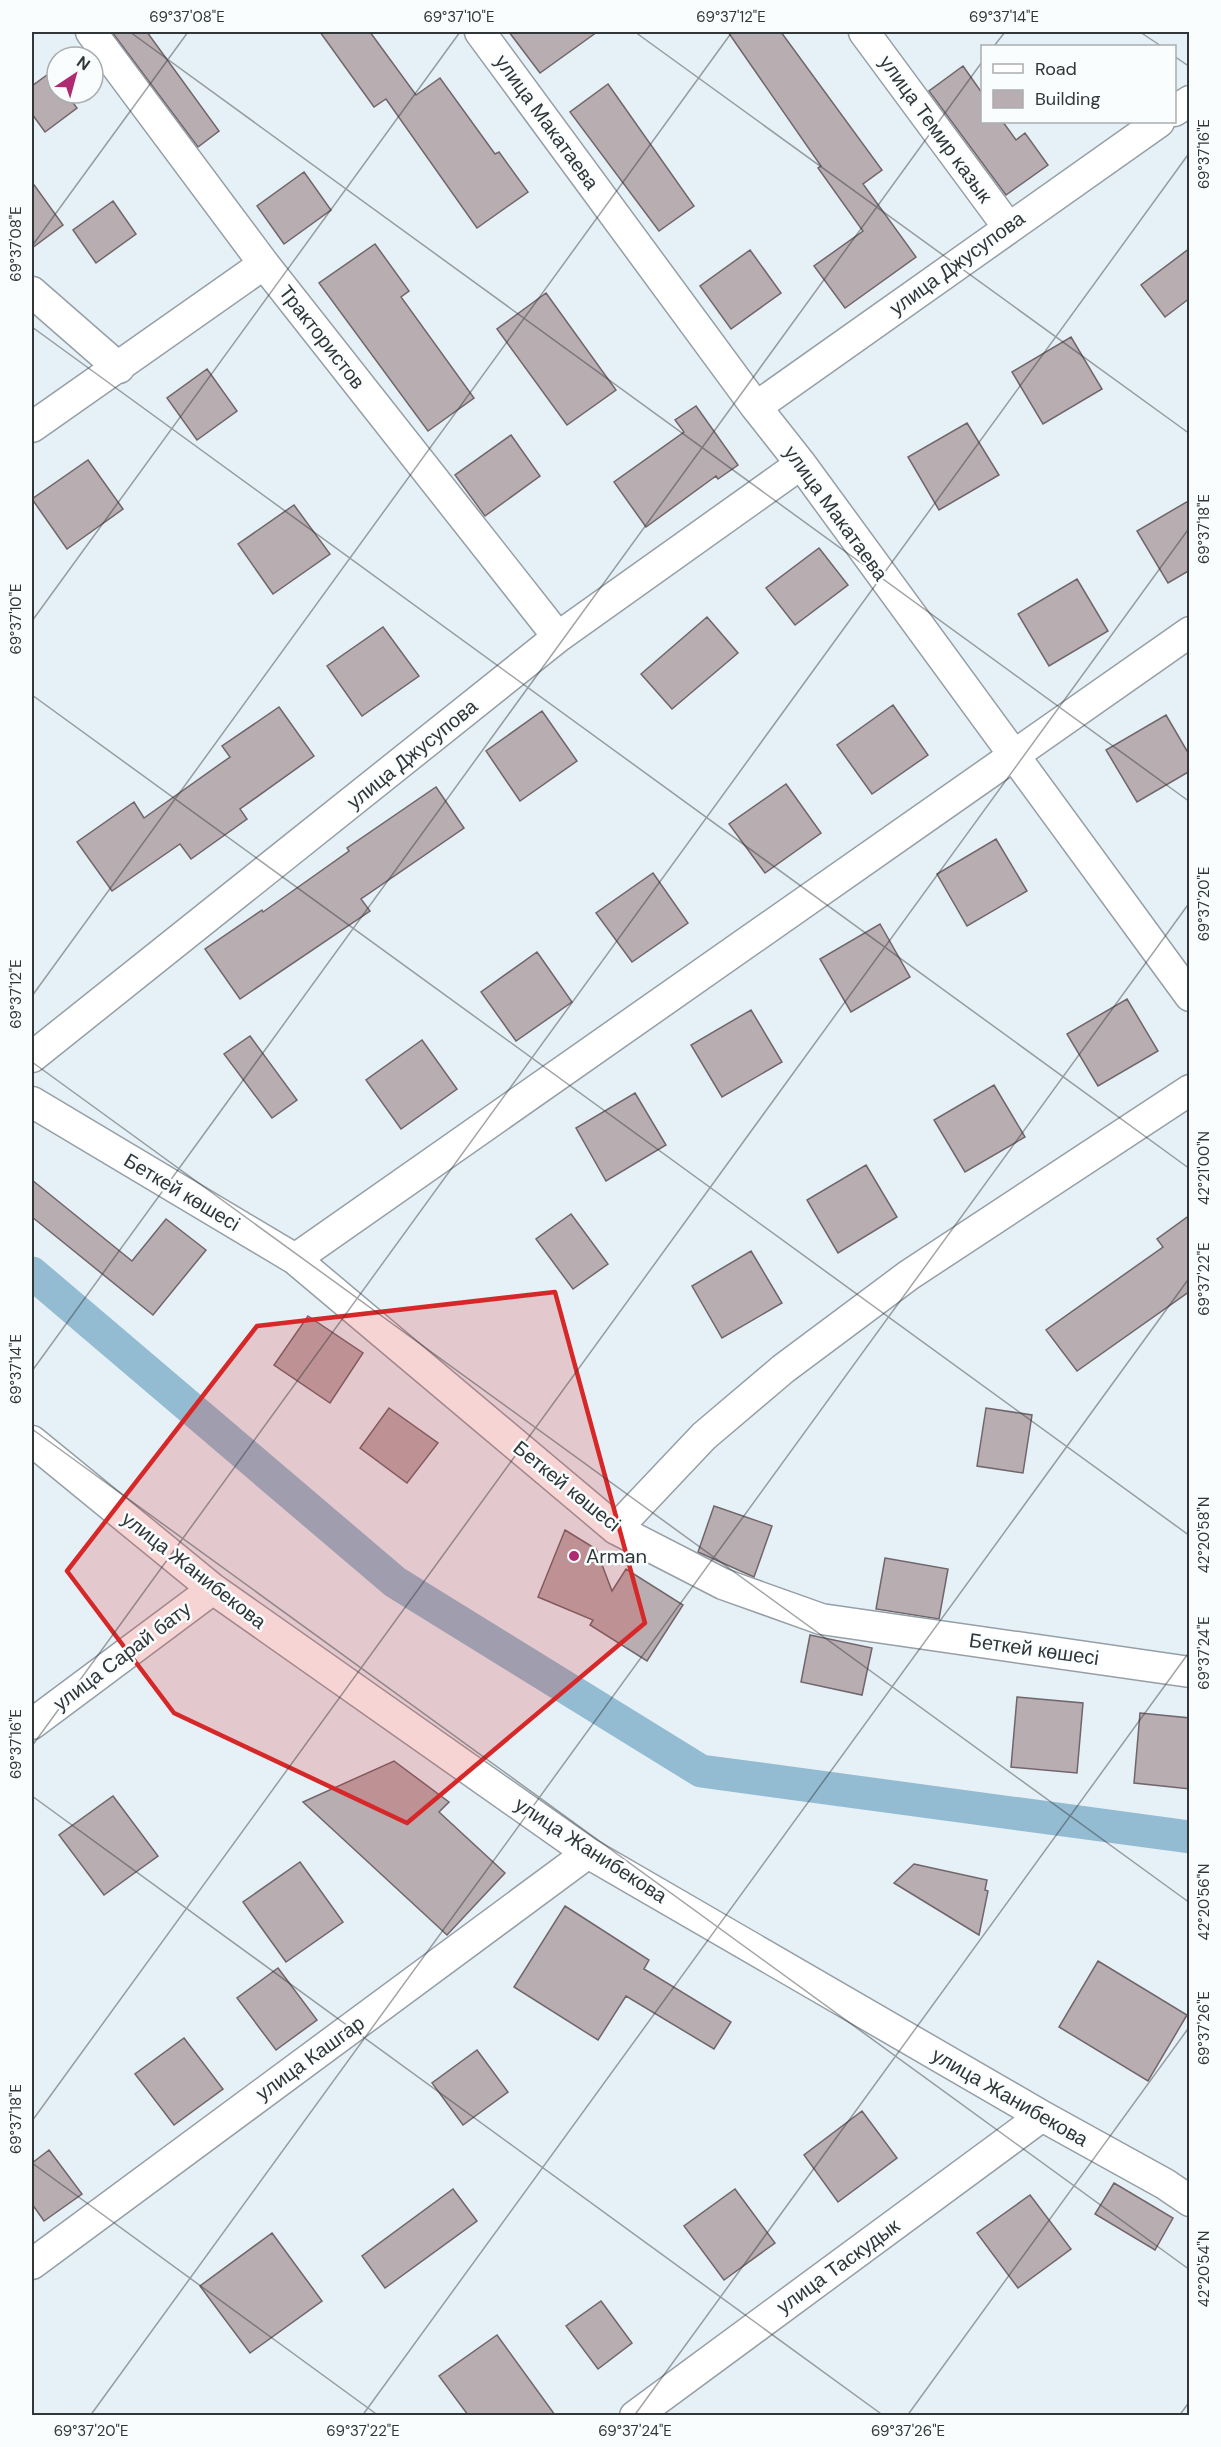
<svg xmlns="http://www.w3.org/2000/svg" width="1221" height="2447" viewBox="0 0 1221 2447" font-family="'DM Sans',sans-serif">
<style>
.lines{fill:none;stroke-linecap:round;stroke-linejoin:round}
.canal{stroke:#93bbd1;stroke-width:33}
.building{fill:#b8adb1;stroke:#70666a;stroke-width:1.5}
.minor-casing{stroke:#959fa5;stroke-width:33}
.minor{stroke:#fff;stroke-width:30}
.marked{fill:#d62828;fill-opacity:0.2;stroke:#d62828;stroke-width:4.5;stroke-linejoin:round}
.ticks{fill:none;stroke:#313638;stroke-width:1.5;stroke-opacity:0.45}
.poi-dot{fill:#af2a71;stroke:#fafdfe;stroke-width:2}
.labels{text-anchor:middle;stroke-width:5;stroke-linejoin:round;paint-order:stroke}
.street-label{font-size:20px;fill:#313638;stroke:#fafdfe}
.poi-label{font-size:20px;fill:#313638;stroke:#fafdfe;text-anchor:start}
.neatline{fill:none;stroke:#313638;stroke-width:2}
.ticks-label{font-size:15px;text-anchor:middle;fill:#313638}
</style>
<rect width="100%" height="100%" fill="#e6f1f7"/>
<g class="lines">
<path class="canal" d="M 32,1273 L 395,1582 L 701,1771 L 1190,1837"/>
</g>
<path class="building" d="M 112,32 L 147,32 L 219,131 L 198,147 Z
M 320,32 L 370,32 L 416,95 L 440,78 L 495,154 L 499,152 L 528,192 L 477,228 L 386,99 L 374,107 Z
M 509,32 L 597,32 L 540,73 Z
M 728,32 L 781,32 L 882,170 L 863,184 L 916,257 L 845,308 L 814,266 L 863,231 L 818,168 L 821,166 Z
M 963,66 L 982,93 L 982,122 L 1003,122 L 1016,140 L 1025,133 L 1048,165 L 1006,195 L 929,91 Z
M 51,72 L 57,80 L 57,93 L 66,93 L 77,108 L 45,132 L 32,114 L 32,86 Z
M 608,84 L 694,206 L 659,231 L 570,112 Z
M 304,172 L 331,210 L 284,244 L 257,206 Z
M 32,182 L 63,225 L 32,248 Z
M 113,201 L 136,234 L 96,263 L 73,230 Z
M 375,244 L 409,291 L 401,297 L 474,398 L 428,431 L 319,283 Z
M 1190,248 L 1190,298 L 1165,317 L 1141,285 Z
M 750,250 L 781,293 L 731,329 L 700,286 Z
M 546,293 L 616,390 L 567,425 L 497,329 Z
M 1071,337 L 1102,389 L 1043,424 L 1012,372 Z
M 207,369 L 237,411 L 197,440 L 167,398 Z
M 696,406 L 738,465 L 718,479 L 716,476 L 646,527 L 614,482 L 684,432 L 675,420 Z
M 967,423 L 999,475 L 939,510 L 908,457 Z
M 511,435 L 540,476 L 485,516 L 455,475 Z
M 88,460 L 123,509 L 67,549 L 32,499 Z
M 1190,500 L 1190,570 L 1168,583 L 1137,531 Z
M 294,505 L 330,554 L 273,594 L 238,544 Z
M 819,548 L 848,585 L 795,625 L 766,588 Z
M 1077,579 L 1108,631 L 1049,666 L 1018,614 Z
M 707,617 L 738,653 L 672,709 L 641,674 Z
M 383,627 L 419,676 L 362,716 L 327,666 Z
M 893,705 L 928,755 L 872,794 L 837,745 Z
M 279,707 L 314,756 L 240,809 L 247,819 L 191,859 L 180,844 L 112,891 L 77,842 L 134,802 L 144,818 L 230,757 L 222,746 Z
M 542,711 L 577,761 L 520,801 L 486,751 Z
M 1166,715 L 1190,756 L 1190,771 L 1137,802 L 1106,750 Z
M 786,784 L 821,833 L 765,873 L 729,824 Z
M 436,787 L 464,828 L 361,899 L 370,911 L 240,999 L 205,949 L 262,910 L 263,912 L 349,851 L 347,848 Z
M 996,839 L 1027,891 L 967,926 L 937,874 Z
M 653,873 L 688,923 L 632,962 L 596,913 Z
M 880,924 L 910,977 L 851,1012 L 820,959 Z
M 537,952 L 572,1002 L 516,1041 L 481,992 Z
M 1127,999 L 1158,1051 L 1098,1086 L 1067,1034 Z
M 751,1010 L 782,1062 L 722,1097 L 691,1045 Z
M 250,1036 L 297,1100 L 272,1118 L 224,1054 Z
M 422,1040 L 457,1089 L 401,1129 L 366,1080 Z
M 994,1085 L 1025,1137 L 965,1172 L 934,1120 Z
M 635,1093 L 666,1145 L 606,1181 L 576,1128 Z
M 866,1165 L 897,1217 L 838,1253 L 807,1200 Z
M 32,1180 L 132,1261 L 166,1219 L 206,1250 L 153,1315 L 32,1217 Z
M 571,1214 L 608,1264 L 573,1289 L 536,1239 Z
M 1190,1215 L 1190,1291 L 1077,1371 L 1046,1330 L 1163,1247 L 1157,1239 Z
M 751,1251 L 782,1303 L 722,1338 L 692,1286 Z
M 308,1316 L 363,1353 L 330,1403 L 274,1365 Z
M 389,1408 L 438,1443 L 407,1483 L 360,1448 Z
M 986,1408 L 1032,1415 L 1023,1473 L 977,1466 Z
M 714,1506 L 772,1526 L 754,1577 L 698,1552 Z
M 565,1530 L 596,1549 L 612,1591 L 626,1569 L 683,1605 L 647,1661 L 590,1625 L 593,1620 L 538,1597 Z
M 885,1558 L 948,1569 L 939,1619 L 876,1609 Z
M 810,1635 L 872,1648 L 862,1695 L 801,1682 Z
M 1017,1697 L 1083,1703 L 1077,1773 L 1011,1767 Z
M 1140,1713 L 1190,1718 L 1190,1789 L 1134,1783 Z
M 394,1761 L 449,1802 L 439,1812 L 505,1873 L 447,1935 L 303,1802 Z
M 113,1796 L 158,1856 L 104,1895 L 59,1835 Z
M 300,1862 L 343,1922 L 286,1962 L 243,1902 Z
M 914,1864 L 987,1880 L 985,1890 L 988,1891 L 979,1935 L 894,1883 Z
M 565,1906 L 649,1960 L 644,1969 L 731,2022 L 714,2049 L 626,1996 L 598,2040 L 514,1987 Z
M 1098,1961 L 1187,2015 L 1148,2081 L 1059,2027 Z
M 278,1968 L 317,2020 L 276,2050 L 237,1998 Z
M 184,2038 L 223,2089 L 174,2125 L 135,2074 Z
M 477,2050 L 508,2092 L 463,2125 L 432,2083 Z
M 862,2111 L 897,2158 L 838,2202 L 804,2155 Z
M 49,2150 L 82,2194 L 44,2221 L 32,2204 L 32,2163 Z
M 1114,2183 L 1173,2218 L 1155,2250 L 1095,2214 Z
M 453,2189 L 477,2221 L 385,2288 L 362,2256 Z
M 735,2189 L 775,2243 L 724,2280 L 684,2226 Z
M 1030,2195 L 1071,2249 L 1018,2288 L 977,2233 Z
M 272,2233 L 322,2301 L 250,2353 L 200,2286 Z
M 601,2301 L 632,2343 L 598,2369 L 566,2326 Z
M 497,2335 L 555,2415 L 468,2415 L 439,2376 Z"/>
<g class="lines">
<defs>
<path id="minor" d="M 91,32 L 264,264 L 558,637
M 480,32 L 756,407 L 801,464 L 1190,996
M 864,32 L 1008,227
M 1174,111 L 1190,101
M 32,292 L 119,368
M 756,407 L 1159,122
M 32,427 L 264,264
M 32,1057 L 558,637 L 801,464
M 32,1102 L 295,1259 L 616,1529 L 723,1584 L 821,1619 L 1190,1672
M 295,1259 L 1190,632
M 32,1441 L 213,1589 L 588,1853 L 1042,2116 L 1165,2184 L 1190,2201
M 616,1529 L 704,1436 L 783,1369 L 909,1275 L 1190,1090
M 32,1724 L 213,1589
M 32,2264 L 588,1853
M 635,2416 L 1042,2116"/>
</defs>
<use href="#minor" class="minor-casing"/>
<use href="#minor" class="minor"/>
</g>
<path class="marked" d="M 555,1292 L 645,1623 L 407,1823 L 174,1713 L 67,1571 L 257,1326 Z"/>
<path class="ticks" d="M 130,32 L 1190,802M 635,32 L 1190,434M 1140,32 L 1161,46M 994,46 L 1005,32M 1174,56 L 1190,67M 32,246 L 188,32M 32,327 L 1190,1169M 32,621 L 460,32M 32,695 L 1190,1536M 32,996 L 732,32M 32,1062 L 1190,1903M 32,1371 L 982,62M 32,1429 L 1190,2270M 32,1746 L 1190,152M 32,1796 L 884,2416M 32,2121 L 1190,527M 32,2163 L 379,2416M 90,2416 L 1190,902M 362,2416 L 1190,1277M 634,2416 L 1190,1651M 907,2416 L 1190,2026M 1179,2416 L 1190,2401"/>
<circle class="poi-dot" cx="574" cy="1556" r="6"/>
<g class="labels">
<g class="street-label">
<text transform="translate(547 122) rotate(54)" y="7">улица Макатаева</text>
<text transform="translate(936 129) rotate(54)" y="7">улица Темир казык</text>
<text transform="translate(957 263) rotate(-36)" y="7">улица Джусупова</text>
<text transform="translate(322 337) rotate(52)" y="7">Трактористов</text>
<text transform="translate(836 513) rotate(54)" y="7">улица Макатаева</text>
<text transform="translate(412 754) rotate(-39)" y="7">улица Джусупова</text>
<text transform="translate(182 1192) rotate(31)" y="7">Беткей көшесі</text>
<text transform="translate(567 1486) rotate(39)" y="7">Беткей көшесі</text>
<text transform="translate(194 1570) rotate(38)" y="7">улица Жанибекова</text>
<text transform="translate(1034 1649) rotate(8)" y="7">Беткей көшесі</text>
<text transform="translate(122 1656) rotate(-37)" y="7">улица Сарай бату</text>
<text transform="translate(591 1850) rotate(33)" y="7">улица Жанибекова</text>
<text transform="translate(310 2058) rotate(-36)" y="7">улица Кашгар</text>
<text transform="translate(1010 2097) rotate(30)" y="7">улица Жанибекова</text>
<text transform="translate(838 2266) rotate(-36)" y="7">улица Таскудык</text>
</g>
<g class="poi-label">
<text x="586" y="1563">Arman</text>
</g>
</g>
<rect width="1221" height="2447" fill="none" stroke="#fafdfe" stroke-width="66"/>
<rect x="981" y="45" width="195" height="78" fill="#fafdfe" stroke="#aaadaf" stroke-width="1.5"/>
<rect x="993" y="64" width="30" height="9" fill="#ffffff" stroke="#aaadaf" stroke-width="1.5"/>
<text x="1035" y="75" font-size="18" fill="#313638">Road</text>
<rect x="993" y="90" width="30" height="18" fill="#b8adb1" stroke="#aaadaf" stroke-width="1.5"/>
<text x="1035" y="105" font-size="18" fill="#313638">Building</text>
<g transform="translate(75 75) rotate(36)"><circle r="28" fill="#fafdfe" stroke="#aaadaf" stroke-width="1.5"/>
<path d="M0-4.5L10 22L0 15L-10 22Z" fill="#af2a71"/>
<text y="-9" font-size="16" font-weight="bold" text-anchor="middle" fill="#313638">N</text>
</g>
<rect x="33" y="33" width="1155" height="2381" class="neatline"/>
<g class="ticks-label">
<text x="187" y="22">69°37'08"E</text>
<text x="459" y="22">69°37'10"E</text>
<text x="731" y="22">69°37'12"E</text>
<text x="1004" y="22">69°37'14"E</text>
<text transform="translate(1204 154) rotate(-90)" y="5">69°37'16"E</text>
<text transform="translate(16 244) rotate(-90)" y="5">69°37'08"E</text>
<text transform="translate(1204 529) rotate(-90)" y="5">69°37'18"E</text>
<text transform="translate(16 619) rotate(-90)" y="5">69°37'10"E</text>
<text transform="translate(1204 904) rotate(-90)" y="5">69°37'20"E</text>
<text transform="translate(16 994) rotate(-90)" y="5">69°37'12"E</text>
<text transform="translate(1204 1168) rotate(-90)" y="5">42°21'00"N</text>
<text transform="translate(1204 1279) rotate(-90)" y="5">69°37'22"E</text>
<text transform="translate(16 1369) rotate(-90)" y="5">69°37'14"E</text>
<text transform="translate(1204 1535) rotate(-90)" y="5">42°20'58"N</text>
<text transform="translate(1204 1653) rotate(-90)" y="5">69°37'24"E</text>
<text transform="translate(16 1744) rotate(-90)" y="5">69°37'16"E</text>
<text transform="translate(1204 1902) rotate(-90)" y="5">42°20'56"N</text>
<text transform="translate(1204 2028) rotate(-90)" y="5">69°37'26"E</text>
<text transform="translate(16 2119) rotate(-90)" y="5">69°37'18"E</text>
<text transform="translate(1204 2269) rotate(-90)" y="5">42°20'54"N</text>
<text x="91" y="2436">69°37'20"E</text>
<text x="363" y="2436">69°37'22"E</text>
<text x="635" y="2436">69°37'24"E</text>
<text x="908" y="2436">69°37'26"E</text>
</g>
</svg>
